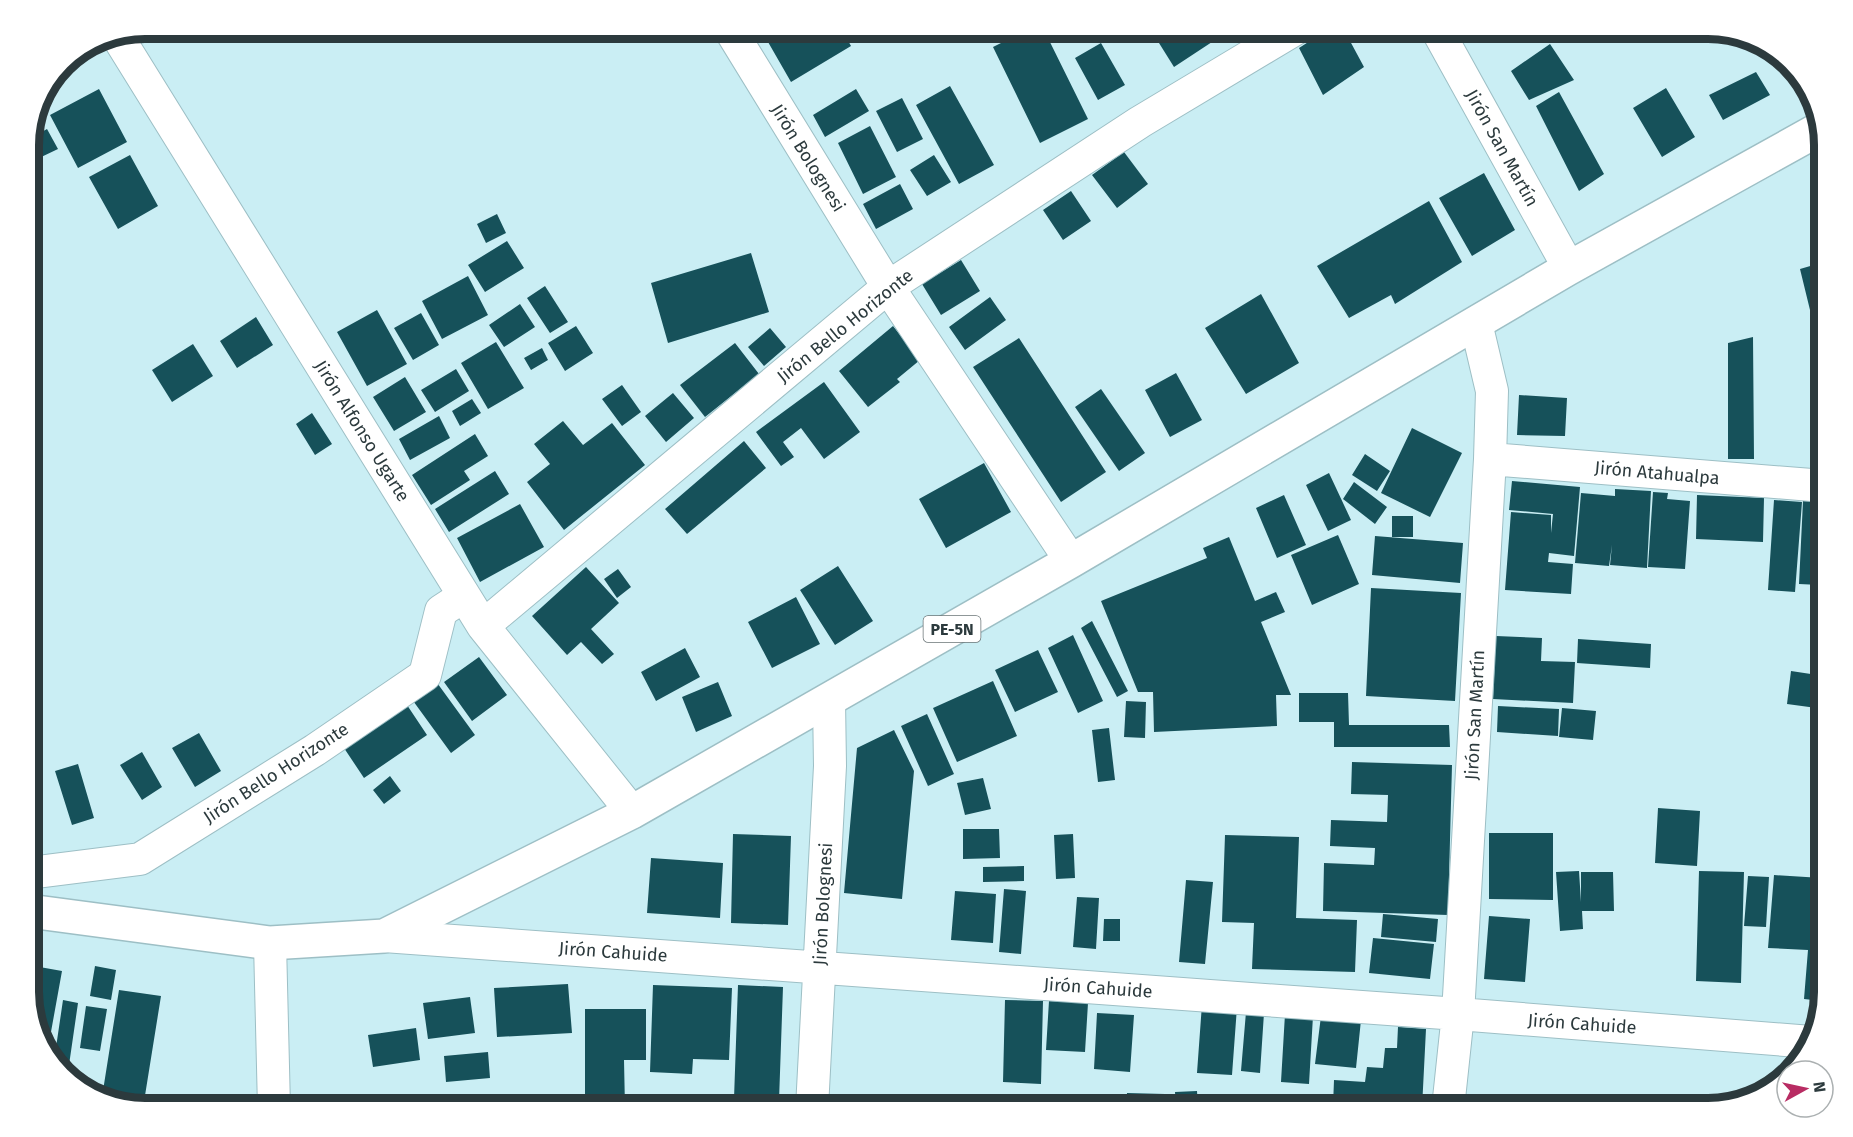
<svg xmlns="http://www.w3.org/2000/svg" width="1853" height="1137" viewBox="0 0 1853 1137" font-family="'Fira Sans',sans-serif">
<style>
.building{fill:#16515a}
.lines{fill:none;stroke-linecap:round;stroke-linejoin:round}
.minor-casing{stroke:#9dbfc5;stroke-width:34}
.trunk-casing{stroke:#9dbfc5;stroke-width:36}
.minor{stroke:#fff;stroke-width:32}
.trunk{stroke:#fff;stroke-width:33}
.labels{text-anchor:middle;stroke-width:6;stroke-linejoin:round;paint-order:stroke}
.shield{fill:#fff;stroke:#6b7577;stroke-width:1.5}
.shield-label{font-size:16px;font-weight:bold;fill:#2c3a3d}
.street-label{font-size:18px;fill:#2c3a3d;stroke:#fff}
.rim{fill:none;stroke:#2c3a3d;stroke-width:8}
</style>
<rect width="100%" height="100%" fill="#caeef4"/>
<path class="building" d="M 225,28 L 252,28 L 232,40 Z
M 760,28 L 841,28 L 851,46 L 791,82 Z
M 857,28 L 883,28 L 871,43 L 856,30 Z
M 1031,28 L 1043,28 L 1088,119 L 1040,143 L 993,47 Z
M 1163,28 L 1204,28 L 1212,42 L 1174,67 L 1154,35 Z
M 1330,28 L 1343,28 L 1364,67 L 1323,95 L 1299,48 Z
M 1101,43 L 1125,85 L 1098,100 L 1075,58 Z
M 1550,44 L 1574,80 L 1529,100 L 1511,71 Z
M 1756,72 L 1770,95 L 1723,120 L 1709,95 Z
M 950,86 L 994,165 L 959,184 L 916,105 Z
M 1666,88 L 1695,137 L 1662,157 L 1633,108 Z
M 99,89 L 127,142 L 78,168 L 50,115 Z
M 856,89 L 869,111 L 825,137 L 813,115 Z
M 1559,92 L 1604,174 L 1579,191 L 1536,106 Z
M 902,98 L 923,139 L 897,152 L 876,111 Z
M 870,126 L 896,177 L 863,194 L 838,143 Z
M 47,129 L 58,149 L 37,159 L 29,143 L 29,139 Z
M 1124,152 L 1148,184 L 1117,208 L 1092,175 Z
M 130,155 L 158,206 L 118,229 L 89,177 Z
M 934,155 L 951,182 L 927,196 L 910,170 Z
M 1484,173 L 1515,230 L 1472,256 L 1439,198 Z
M 900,184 L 913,209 L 876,229 L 863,204 Z
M 1071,191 L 1091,221 L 1063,240 L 1043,210 Z
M 1429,201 L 1462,262 L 1395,304 L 1391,295 L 1349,318 L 1317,266 Z
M 497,214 L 506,233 L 486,243 L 477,224 Z
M 507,241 L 524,268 L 485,292 L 468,265 Z
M 751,253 L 769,312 L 668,343 L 651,283 Z
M 961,260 L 980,291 L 941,315 L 922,284 Z
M 1824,262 L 1824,305 L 1810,310 L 1800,269 Z
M 468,276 L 488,315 L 442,339 L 422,301 Z
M 545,286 L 568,322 L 550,333 L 527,298 Z
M 1261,294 L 1299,363 L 1246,394 L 1205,328 Z
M 990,297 L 1006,320 L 965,350 L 949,327 Z
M 520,304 L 535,327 L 504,347 L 489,325 Z
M 377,310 L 407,364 L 367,386 L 337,332 Z
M 421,313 L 439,345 L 413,360 L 394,328 Z
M 256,317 L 273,345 L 237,368 L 220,341 Z
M 576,326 L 593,353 L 565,371 L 548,343 Z
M 893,326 L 920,360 L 897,379 L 900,382 L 868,407 L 839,371 Z
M 770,328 L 786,347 L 764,366 L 748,347 Z
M 1753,337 L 1754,459 L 1728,459 L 1728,343 Z
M 1019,338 L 1106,472 L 1061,502 L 973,367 Z
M 496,342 L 524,388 L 488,409 L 461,363 Z
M 735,343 L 759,374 L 705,417 L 680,385 Z
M 193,344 L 213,376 L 172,402 L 152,370 Z
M 542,348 L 548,360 L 531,370 L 524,358 Z
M 456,369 L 469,391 L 435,412 L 421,390 Z
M 1176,373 L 1202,420 L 1170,437 L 1145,390 Z
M 405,377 L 426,412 L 394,431 L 373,397 Z
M 824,382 L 860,432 L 824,459 L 801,428 L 783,442 L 794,457 L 781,466 L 756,432 Z
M 622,385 L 641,412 L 622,426 L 602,399 Z
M 1101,389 L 1145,453 L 1119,471 L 1075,407 Z
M 673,393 L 694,418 L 666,442 L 645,416 Z
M 1519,395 L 1567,398 L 1565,436 L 1517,435 Z
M 472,399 L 481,413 L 460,426 L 452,411 Z
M 312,413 L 332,444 L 315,455 L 296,424 Z
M 439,416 L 450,438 L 410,460 L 399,439 Z
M 563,421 L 583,445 L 612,423 L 645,465 L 564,530 L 527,482 L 550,464 L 534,444 Z
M 1412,428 L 1462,453 L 1430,517 L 1381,493 Z
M 475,434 L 488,456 L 464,471 L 470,480 L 431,505 L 412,475 Z
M 744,441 L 766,468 L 687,534 L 665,509 Z
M 1365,454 L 1390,471 L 1377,491 L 1352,475 Z
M 984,463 L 1011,512 L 946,548 L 919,499 Z
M 495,471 L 509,494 L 449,532 L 435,509 Z
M 1329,473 L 1351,520 L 1328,531 L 1306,485 Z
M 1512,481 L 1580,487 L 1574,556 L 1549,553 L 1548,562 L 1573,564 L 1571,594 L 1505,590 L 1511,512 L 1551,515 L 1551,533 L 1553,514 L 1509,510 Z
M 1354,482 L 1387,507 L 1375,524 L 1343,499 Z
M 1615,489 L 1651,491 L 1647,568 L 1610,565 L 1612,545 L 1609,566 L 1575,563 L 1581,493 L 1615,496 Z
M 1653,492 L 1668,493 L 1667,499 L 1690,501 L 1685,569 L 1648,567 Z
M 1284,495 L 1306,545 L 1277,558 L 1256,508 Z
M 1697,495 L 1764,498 L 1763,542 L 1696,539 Z
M 1774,500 L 1802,502 L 1795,592 L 1768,590 Z
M 1803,501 L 1823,502 L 1820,585 L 1799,584 Z
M 520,504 L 544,547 L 480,582 L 457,538 Z
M 1392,516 L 1413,516 L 1413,537 L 1392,537 Z
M 1338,535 L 1359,584 L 1312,605 L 1291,555 Z
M 1375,536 L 1463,543 L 1460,583 L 1372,575 Z
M 1229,537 L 1255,601 L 1276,592 L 1285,612 L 1261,622 L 1291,695 L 1276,695 L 1277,726 L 1154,732 L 1153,692 L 1138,692 L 1101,601 L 1207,558 L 1203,548 Z
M 838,566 L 873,621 L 835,645 L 800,590 Z
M 586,567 L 619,603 L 591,629 L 614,654 L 602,664 L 581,642 L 567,655 L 532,616 Z
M 618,569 L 631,587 L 617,598 L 604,579 Z
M 1371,588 L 1461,593 L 1455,701 L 1366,696 Z
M 796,597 L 820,644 L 772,668 L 748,622 Z
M 1092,621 L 1128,691 L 1117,697 L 1081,628 Z
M 1073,635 L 1103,701 L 1078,713 L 1048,648 Z
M 1496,636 L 1542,638 L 1541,661 L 1575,662 L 1573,703 L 1493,699 Z
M 1578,639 L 1651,644 L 1650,668 L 1577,663 Z
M 685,648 L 700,677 L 656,701 L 641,672 Z
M 1038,650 L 1058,692 L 1015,712 L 995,670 Z
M 479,657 L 507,695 L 472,721 L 444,682 Z
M 1791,671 L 1824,676 L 1824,709 L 1787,704 Z
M 435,680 L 475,735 L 451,753 L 411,698 Z
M 993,681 L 1017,736 L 957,762 L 933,708 Z
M 718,682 L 732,716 L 696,732 L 682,697 Z
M 1299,693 L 1348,693 L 1349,725 L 1449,725 L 1450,747 L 1334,747 L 1334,722 L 1299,722 Z
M 1126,701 L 1146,702 L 1145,738 L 1124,737 Z
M 407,705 L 427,735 L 364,778 L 344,748 Z
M 1498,706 L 1559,709 L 1558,736 L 1497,732 Z
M 1562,708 L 1596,711 L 1593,740 L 1559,737 Z
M 927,714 L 954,774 L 928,786 L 901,726 Z
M 1109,728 L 1115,780 L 1098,782 L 1092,730 Z
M 894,730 L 914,771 L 902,899 L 844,893 L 857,748 Z
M 199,733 L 221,771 L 195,787 L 172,748 Z
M 142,752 L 162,787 L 142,800 L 120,765 Z
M 1352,762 L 1452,765 L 1448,915 L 1323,911 L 1324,863 L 1374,865 L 1375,848 L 1330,846 L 1331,820 L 1387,822 L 1388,795 L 1351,794 Z
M 78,764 L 94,818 L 72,825 L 55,771 Z
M 390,776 L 401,791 L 384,804 L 373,790 Z
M 983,778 L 991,809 L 965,815 L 957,783 Z
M 1658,808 L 1700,811 L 1697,866 L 1655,863 Z
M 963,829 L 999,829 L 1000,858 L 963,859 Z
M 1489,833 L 1553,833 L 1553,900 L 1489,899 Z
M 733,834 L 791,836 L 788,925 L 731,923 Z
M 1073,834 L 1075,878 L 1056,879 L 1054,835 Z
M 1225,835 L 1299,837 L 1296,918 L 1357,920 L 1355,972 L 1252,969 L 1254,923 L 1222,922 Z
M 651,858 L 723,863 L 720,918 L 647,913 Z
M 1024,866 L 1024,881 L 983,882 L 983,867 Z
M 1579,871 L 1581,902 L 1581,872 L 1613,872 L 1614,911 L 1582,911 L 1583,929 L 1560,931 L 1556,872 Z
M 1699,871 L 1744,872 L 1741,983 L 1696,981 Z
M 1774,875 L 1822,878 L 1817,952 L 1824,952 L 1824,992 L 1822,1001 L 1804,999 L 1808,950 L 1768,948 Z
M 1748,876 L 1769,877 L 1766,927 L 1744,926 Z
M 1186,880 L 1213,882 L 1205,964 L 1179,962 Z
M 1004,889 L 1026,891 L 1021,954 L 999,952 Z
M 955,891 L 996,894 L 993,943 L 951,940 Z
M 1077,897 L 1099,898 L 1096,949 L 1073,947 Z
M 1383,914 L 1438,919 L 1436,942 L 1381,937 Z
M 1489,916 L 1530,919 L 1525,982 L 1484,979 Z
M 1104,919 L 1120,919 L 1120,941 L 1103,941 Z
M 1373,938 L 1434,944 L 1430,979 L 1369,973 Z
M 34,966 L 62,971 L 47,1054 L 44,1051 L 29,999 Z
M 95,966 L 116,970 L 111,1000 L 90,996 Z
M 568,984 L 572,1033 L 497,1037 L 494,988 Z
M 653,985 L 732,988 L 729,1060 L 693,1059 L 692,1074 L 650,1072 Z
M 738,985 L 783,987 L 779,1101 L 734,1099 Z
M 119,990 L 161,996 L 143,1108 L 102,1097 Z
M 470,997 L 475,1033 L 428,1039 L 423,1003 Z
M 63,1000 L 78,1003 L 68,1072 L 65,1071 L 54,1061 Z
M 1005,1000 L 1043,1001 L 1041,1084 L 1003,1082 Z
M 1049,1001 L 1088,1003 L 1085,1052 L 1046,1050 Z
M 1202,1004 L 1237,1007 L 1232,1075 L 1197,1073 Z
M 86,1006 L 107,1009 L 100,1051 L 80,1048 Z
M 585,1009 L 646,1009 L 646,1060 L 624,1060 L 625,1108 L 585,1108 Z
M 1246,1012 L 1264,1013 L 1260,1073 L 1241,1071 Z
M 1097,1013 L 1134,1015 L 1130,1072 L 1094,1069 Z
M 1285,1014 L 1313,1016 L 1309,1084 L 1281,1082 Z
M 1321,1016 L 1361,1020 L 1356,1068 L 1315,1064 Z
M 1398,1027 L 1426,1029 L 1422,1108 L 1372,1108 L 1333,1106 L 1334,1080 L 1365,1082 L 1367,1067 L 1383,1068 L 1385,1048 L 1397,1048 Z
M 416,1028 L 420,1060 L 373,1067 L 368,1035 Z
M 488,1052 L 490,1078 L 446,1082 L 444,1056 Z
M 1197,1091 L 1198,1108 L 1176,1108 L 1175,1092 Z
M 1127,1093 L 1165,1094 L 1164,1108 L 1126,1108 Z"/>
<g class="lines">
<defs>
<path id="minor" d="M 729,28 L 888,287 L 1071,561
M 1436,28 L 1569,268
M 116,34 L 483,626 L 632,812
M 1490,459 L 1824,486
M 483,626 L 888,287 L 1140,122 L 1297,28
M 29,873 L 140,859 L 315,750 L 425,675 L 441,611 L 464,596
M 384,936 L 1458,1014 L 1811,1042
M 270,943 L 274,1108
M 812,1108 L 830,766 L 829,700
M 1448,1108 L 1458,1014 L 1490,459 L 1492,391 L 1476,323"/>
<path id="trunk" d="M 29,911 L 270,943 L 384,936 L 632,812 L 1071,561 L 1569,268 L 1821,128"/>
</defs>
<use href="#minor" class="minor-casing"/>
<use href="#trunk" class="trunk-casing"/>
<use href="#minor" class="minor"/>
<use href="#trunk" class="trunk"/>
</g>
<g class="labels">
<rect class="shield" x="923.5" y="616" width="57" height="26" rx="4.5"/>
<g class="shield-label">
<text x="952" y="635">PE-5N</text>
</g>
<g class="street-label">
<text transform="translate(1502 148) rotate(61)" y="6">Jirón San Martín</text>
<text transform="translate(808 158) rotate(58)" y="6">Jirón Bolognesi</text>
<text transform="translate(845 326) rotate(-39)" y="6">Jirón Bello Horizonte</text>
<text transform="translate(362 431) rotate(58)" y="6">Jirón Alfonso Ugarte</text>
<text transform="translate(1657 473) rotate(5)" y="6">Jirón Atahualpa</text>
<text transform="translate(1475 715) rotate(-87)" y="6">Jirón San Martín</text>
<text transform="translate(276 773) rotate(-33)" y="6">Jirón Bello Horizonte</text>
<text transform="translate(823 904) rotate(-87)" y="6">Jirón Bolognesi</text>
<text transform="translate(613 952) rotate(4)" y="6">Jirón Cahuide</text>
<text transform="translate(1098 988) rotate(4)" y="6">Jirón Cahuide</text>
<text transform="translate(1582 1024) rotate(4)" y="6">Jirón Cahuide</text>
</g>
</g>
<path d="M0 0H1853V1137H0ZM145 39H1708A106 106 0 0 1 1814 145V992A106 106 0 0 1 1708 1098H145A106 106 0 0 1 39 992V145A106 106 0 0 1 145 39Z" fill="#fff" fill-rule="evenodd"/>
<path class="rim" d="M145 39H1708A106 106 0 0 1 1814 145V992A106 106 0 0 1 1708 1098H145A106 106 0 0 1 39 992V145A106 106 0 0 1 145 39Z"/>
<g transform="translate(1805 1089) rotate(82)"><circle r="28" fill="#ffffff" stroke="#abb0b1" stroke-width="1.5"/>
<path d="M0-4.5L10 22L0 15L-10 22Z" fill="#b82c63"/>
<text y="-9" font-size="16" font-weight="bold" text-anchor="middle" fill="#2c3a3d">N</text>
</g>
</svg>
